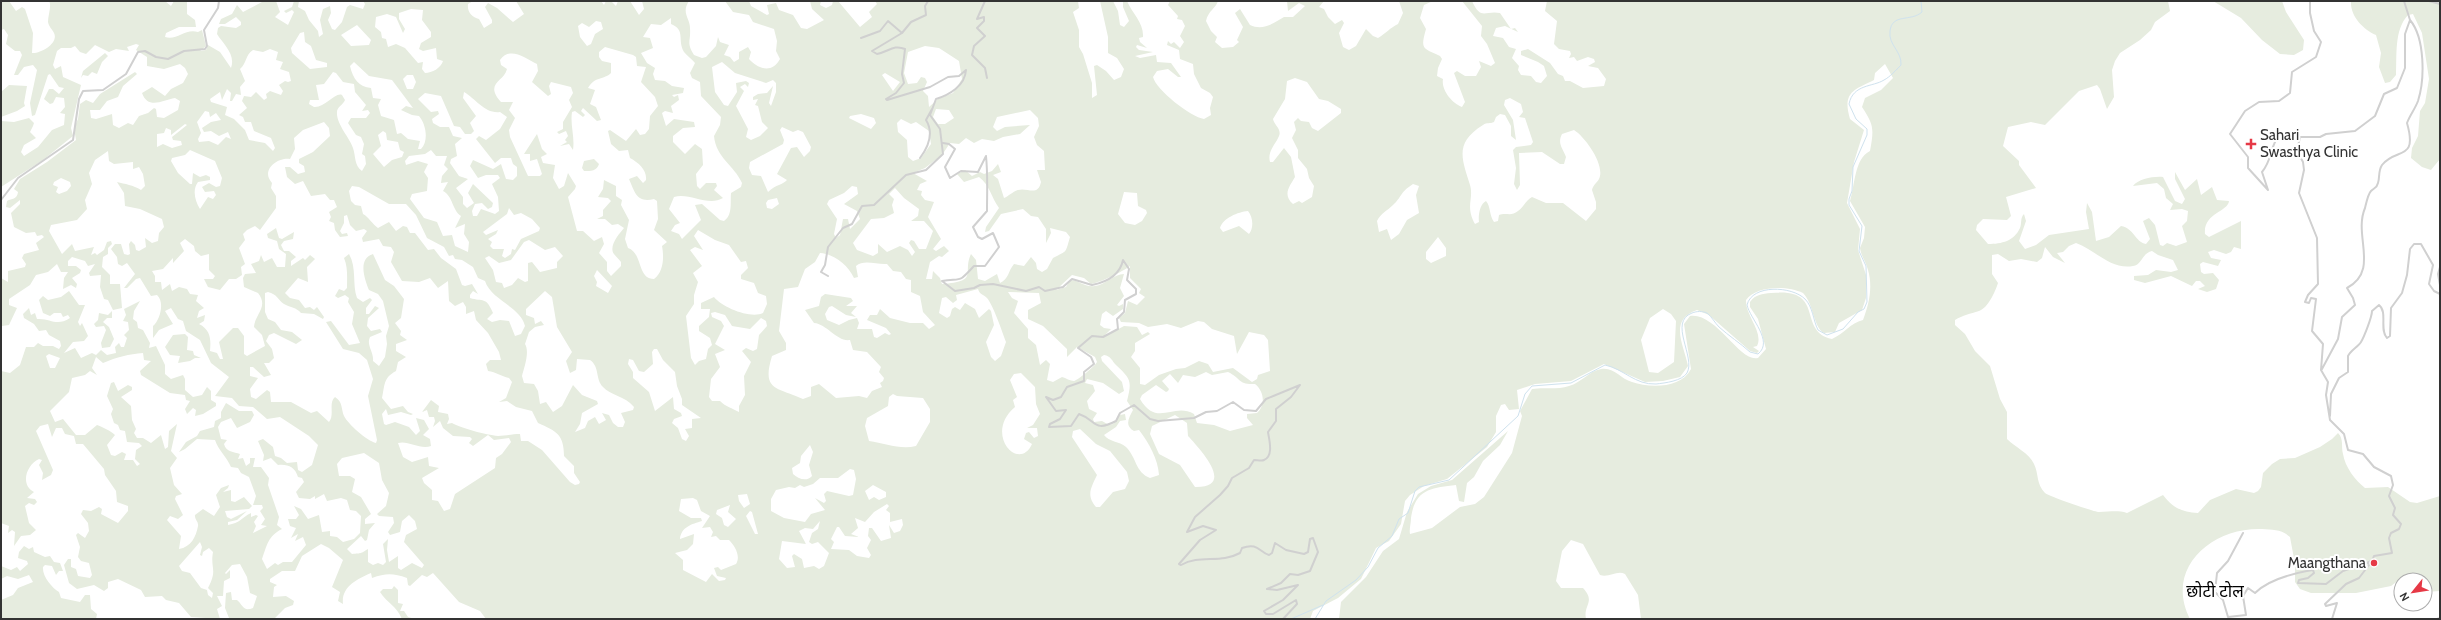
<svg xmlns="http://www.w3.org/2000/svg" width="2441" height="620" viewBox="0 0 2441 620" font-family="Cabin,'Noto Sans Devanagari',sans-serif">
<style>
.green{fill:#e6ecdf;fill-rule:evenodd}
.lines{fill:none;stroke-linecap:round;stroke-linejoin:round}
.stream{stroke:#cfe2ee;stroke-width:1}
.minor{stroke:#d0d0d0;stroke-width:2}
.poi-dot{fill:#e63946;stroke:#fff;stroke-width:1.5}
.labels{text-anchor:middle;stroke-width:4;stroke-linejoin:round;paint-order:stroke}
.poi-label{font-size:15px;fill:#333;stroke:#fff;text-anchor:start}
.quarter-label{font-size:17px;fill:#000;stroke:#fff}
</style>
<rect width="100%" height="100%" fill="#fff"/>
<path class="green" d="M 1,1 L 9,1 L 16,11 L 22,7 L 25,9 L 33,33 L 32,53 C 41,54 59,43 54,33 C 52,29 49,27 48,22 C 48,15 52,6 49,1 L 165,1 L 171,6 L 174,1 L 187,1 L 187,14 L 195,20 L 196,27 L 179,27 L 166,33 L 165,37 C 177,41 185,28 198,32 L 202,30 L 206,46 L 200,51 L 206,50 L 208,45 L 220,52 L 231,68 C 236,54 223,44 217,34 L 218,28 L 221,26 L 236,28 L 241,25 L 241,22 L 236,17 L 225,24 L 219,24 L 221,19 L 232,14 L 237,5 L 243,12 L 262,2 L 276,1 L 280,12 L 275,17 L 288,25 L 294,12 L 292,10 L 286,13 L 284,11 L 292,7 L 294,1 L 299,1 L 298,7 L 305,11 L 309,20 L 318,31 L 319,37 L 323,34 L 320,20 L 323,9 L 330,6 L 331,13 L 328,20 L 332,29 L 335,30 L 342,22 L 347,7 L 350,5 L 363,9 L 365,4 L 363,1 L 473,1 L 468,4 C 467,12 472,17 479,19 L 484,28 L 492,23 L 492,20 L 485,7 L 488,3 L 497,8 L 513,22 L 524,14 L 516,1 L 601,1 L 604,5 L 606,1 L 611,1 L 616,6 L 618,1 L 630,1 L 639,15 L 644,9 L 642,1 L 689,1 C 681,13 690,18 690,28 C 691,42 686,42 694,55 L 702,58 L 706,57 L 716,46 L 718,37 L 720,42 L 729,45 L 724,55 L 730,57 L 734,62 L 739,59 L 739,52 L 748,47 L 751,52 L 749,59 C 758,69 772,74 780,59 L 776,51 L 777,41 L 774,29 L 753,22 L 749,15 L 733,12 L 725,1 L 749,1 L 751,6 L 767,15 L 769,14 L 767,5 L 776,3 L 779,10 L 793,15 L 801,28 L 807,29 L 824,20 L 812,9 L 810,1 L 821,1 L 820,5 L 826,8 L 832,5 L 833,1 L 838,1 L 860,27 L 872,17 L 869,12 L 877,4 L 875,1 L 1078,1 L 1079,8 L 1073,12 L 1079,30 L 1079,47 L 1083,54 L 1092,83 L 1092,98 L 1097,95 L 1094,66 L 1097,65 L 1106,71 L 1114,80 L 1121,77 L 1124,69 L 1117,58 L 1108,53 L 1108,37 L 1100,1 L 1113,1 L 1118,11 L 1120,25 L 1124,27 L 1129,21 L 1123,7 L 1123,1 L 1127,1 C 1132,13 1144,23 1143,37 L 1139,38 L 1140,42 L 1147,48 L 1137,45 L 1136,47 L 1139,50 L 1153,52 L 1135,56 L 1140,58 L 1156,55 L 1157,62 L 1171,63 L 1181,77 L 1178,77 L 1168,69 L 1157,71 L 1153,77 C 1156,90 1191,117 1204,119 L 1211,115 L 1210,108 L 1213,97 L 1210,93 L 1201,88 L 1194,74 L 1193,64 L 1180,59 L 1179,50 L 1167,45 L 1168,41 L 1171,44 L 1174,42 L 1180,48 L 1184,42 L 1180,36 L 1185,26 L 1182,20 L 1177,19 L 1178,16 L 1168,5 L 1170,1 L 1218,1 C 1216,8 1208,11 1206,21 L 1211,31 L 1217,37 L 1215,42 L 1222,48 L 1233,47 L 1239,42 L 1237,40 L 1243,27 L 1235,13 L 1240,9 L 1250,25 C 1263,31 1274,23 1284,17 L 1293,17 L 1305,6 L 1299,3 L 1288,11 L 1287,1 L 1324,1 L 1319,7 L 1324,9 L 1328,17 L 1335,24 L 1342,20 L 1344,23 L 1339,33 L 1343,47 L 1349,50 L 1356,46 L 1366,29 L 1373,36 L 1378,38 C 1386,33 1390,28 1398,24 L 1403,13 L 1399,1 L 1433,1 L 1424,5 L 1420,18 L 1426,29 C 1420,50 1423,48 1440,56 L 1442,59 L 1438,68 L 1437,76 L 1443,79 C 1441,90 1452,103 1462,107 L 1465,102 L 1454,73 L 1457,71 L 1465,76 L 1476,76 L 1481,67 L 1479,61 L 1491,66 L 1495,63 L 1487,44 L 1481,36 L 1482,26 L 1462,1 L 1472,1 C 1481,21 1485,10 1500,13 L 1511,29 L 1515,28 L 1518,32 L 1505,26 L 1496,28 L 1493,36 L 1503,38 L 1509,47 L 1516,49 L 1512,58 L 1519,66 L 1518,70 L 1521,75 L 1531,76 L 1536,82 L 1541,83 L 1547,76 L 1544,66 L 1538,62 L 1521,55 L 1521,51 L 1528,49 L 1550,63 L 1558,74 L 1563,76 L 1565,81 L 1570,81 L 1583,88 L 1604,86 L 1606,79 L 1598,68 L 1588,66 L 1595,62 L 1594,59 L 1588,57 L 1577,61 L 1574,57 L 1569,58 L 1571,54 L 1570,51 L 1559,49 L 1554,44 L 1557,21 L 1545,11 L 1547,1 L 2168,1 L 2170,11 L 2155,22 L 2151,30 L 2140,40 L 2120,53 L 2115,61 L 2112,70 L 2114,97 L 2107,109 L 2100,89 L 2097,85 L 2079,91 L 2045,125 L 2031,122 L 2008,127 L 2003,146 L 2019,161 L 2019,165 L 2036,188 L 2006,197 L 2011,216 L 2007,220 L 1983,219 L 1977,225 L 1976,230 L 1988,244 C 2002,244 2014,241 2020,228 C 2022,223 2020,218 2024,214 L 2026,221 L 2019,241 L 2025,249 L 2036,245 L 2049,235 L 2089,229 L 2086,212 L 2087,203 L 2092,212 L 2096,241 L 2109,237 L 2121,226 C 2134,228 2135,242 2146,244 L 2150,239 L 2143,221 L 2149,218 L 2155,225 L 2160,245 L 2163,246 L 2167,243 L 2176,246 L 2187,242 L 2182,226 L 2187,221 L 2188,211 L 2182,209 L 2170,210 L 2173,204 L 2166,198 L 2164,189 L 2157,183 L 2133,186 C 2138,179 2154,176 2163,177 L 2175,201 L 2182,204 L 2185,199 L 2175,179 L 2175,172 L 2185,190 L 2197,179 L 2201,195 L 2212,187 L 2217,200 L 2229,201 C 2228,212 2203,213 2205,234 L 2209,237 L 2241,221 L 2241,249 L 2234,247 L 2231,252 L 2226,254 L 2214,250 L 2208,252 L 2211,258 L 2221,260 L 2218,266 L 2203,262 L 2200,264 L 2201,272 L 2204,274 L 2213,273 L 2219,280 L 2216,289 L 2207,292 L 2198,289 L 2205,286 L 2200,281 L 2196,281 L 2192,286 L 2171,276 L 2145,283 L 2134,280 L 2134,276 L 2148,275 L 2156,270 L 2171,272 L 2178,270 L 2173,260 L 2158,255 L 2152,251 C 2142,253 2142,265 2133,266 C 2111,270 2095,250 2076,243 L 2069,246 L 2063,252 L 2057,253 L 2065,263 L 2053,257 L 2045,247 L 2042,258 L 2037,262 L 2021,259 L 2009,261 L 1998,254 L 1992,255 L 1992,274 L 1998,283 C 1995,292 1988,308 1979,311 C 1970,314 1963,315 1955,320 L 1955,325 L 1965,334 L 1975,351 L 1990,366 L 2000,399 L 2007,412 L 2007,439 C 2015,447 2029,453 2034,464 C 2039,474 2036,484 2045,493 C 2048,496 2094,512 2099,512 C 2110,512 2117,510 2127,513 L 2163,495 C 2173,508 2182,512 2198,513 L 2210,500 L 2236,489 L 2254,493 L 2258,491 L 2261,487 L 2263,473 L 2272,464 L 2280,459 L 2295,458 L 2320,447 L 2332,439 L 2338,433 C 2344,439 2341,447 2343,454 C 2345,467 2355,480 2365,488 L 2388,487 L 2410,502 L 2417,503 L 2440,496 L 2440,591 L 2425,592 L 2425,580 L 2400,579 L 2391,586 L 2356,593 L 2311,593 L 2300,589 L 2295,582 L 2295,564 L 2290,537 C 2281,529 2273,530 2262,529 C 2212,527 2164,568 2190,619 L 1641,619 L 1638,595 L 1625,574 C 1617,570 1609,578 1600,575 L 1583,544 L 1571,540 L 1562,551 L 1556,581 L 1561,588 L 1583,588 C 1596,602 1583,605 1586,619 L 1339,619 L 1341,602 L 1366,577 L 1383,551 L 1399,539 L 1407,512 L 1418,494 L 1431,486 L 1452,480 L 1508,431 L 1500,445 L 1483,461 L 1474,477 L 1467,483 L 1464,502 L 1459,501 L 1456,485 C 1431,488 1415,489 1411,518 C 1411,524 1409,529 1410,534 L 1432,528 L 1460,507 L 1475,504 L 1484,497 L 1512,453 L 1522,416 L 1520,411 L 1532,389 C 1543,387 1557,390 1569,386 C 1581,383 1589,371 1601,369 C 1615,367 1620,379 1632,382 C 1649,388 1681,389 1691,369 L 1684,324 L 1690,316 C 1716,312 1740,363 1758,358 L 1766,349 L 1758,319 L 1750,307 L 1750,302 C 1756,294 1762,294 1771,293 C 1827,287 1796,331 1832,339 C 1845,333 1850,323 1863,320 C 1869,304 1873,287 1868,270 C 1866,262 1861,256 1860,248 L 1864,238 L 1865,227 L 1850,201 C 1855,186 1854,159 1870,151 C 1874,129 1874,125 1862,107 L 1865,98 L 1881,90 L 1893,78 L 1885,64 L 1875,73 L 1874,80 C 1854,90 1842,92 1850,119 L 1864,130 L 1854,162 L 1847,203 L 1860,229 L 1858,250 L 1866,275 L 1866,298 L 1862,310 L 1839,323 L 1835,332 L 1824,333 C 1813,327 1814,304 1803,293 C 1788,286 1757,285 1746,300 C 1745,315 1764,332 1757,346 L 1753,347 L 1759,351 L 1757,353 L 1750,351 L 1709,315 L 1697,310 C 1668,320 1684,345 1688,366 L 1680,377 L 1663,381 L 1645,382 L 1604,364 L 1571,381 L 1535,384 L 1517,390 L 1519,409 L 1509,410 L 1505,404 L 1501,405 L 1496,416 L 1496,432 L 1487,447 L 1447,479 L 1424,486 L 1410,495 L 1405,501 L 1401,524 L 1389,541 L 1376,548 L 1361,579 L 1338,598 L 1313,611 L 1310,619 L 486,619 L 480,611 L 459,602 L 433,573 L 427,577 L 422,575 L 410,586 L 408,585 L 407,578 C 393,573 386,573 372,578 L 371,573 C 357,579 341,587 343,604 L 338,601 L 340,592 L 332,587 L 343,560 L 329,548 L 321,544 L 302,556 L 295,571 L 282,571 L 270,579 L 270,582 L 277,585 L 274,587 L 273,597 L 286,596 L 294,601 L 293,605 L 285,608 L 274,619 L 229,618 L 225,608 L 226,593 L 231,592 L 232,600 L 237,600 C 243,605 243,612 253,608 L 257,596 L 250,593 L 247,577 L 240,564 L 232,565 L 225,573 L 226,574 L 230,570 L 230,578 L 224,581 L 223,596 L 217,596 L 222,606 L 217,609 L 220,619 L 191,617 L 179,603 L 166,600 L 162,596 L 145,597 L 141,590 L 118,579 L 108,582 L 108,588 L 104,591 L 94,585 L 77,589 L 69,583 L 64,565 L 68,559 L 71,559 L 71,567 L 76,569 L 78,576 L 90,578 L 92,575 L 89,563 L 81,561 L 78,557 L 80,547 L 76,535 L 78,533 L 85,538 L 89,531 L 88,523 L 81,514 L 83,510 L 91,511 L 99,507 L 102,509 L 101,514 L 118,523 L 128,511 L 128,506 L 117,502 L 116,491 L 105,475 L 104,469 L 83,444 L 76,444 L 74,436 L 65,434 L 62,428 L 56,428 L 52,437 L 48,424 L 40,426 L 36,431 L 53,470 L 51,475 L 42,480 L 43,473 L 39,465 L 42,460 L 39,459 C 26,465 20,485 34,492 L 27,498 L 35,499 L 37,502 L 34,505 L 29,503 L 25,506 L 29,523 L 36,530 L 30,535 L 21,536 L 14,546 L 15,532 L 12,530 L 8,533 L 9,526 L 1,523 L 1,371 L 10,373 L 20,365 L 26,347 L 34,347 L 38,343 L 43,346 L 53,346 L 59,349 L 61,346 L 60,341 L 49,335 L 46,330 L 39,331 L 34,324 L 24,318 L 23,314 L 29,308 L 31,315 L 35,313 L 37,319 C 51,318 56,327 70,318 L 68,315 L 63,317 L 61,313 L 54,313 L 50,316 L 43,313 L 39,300 L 43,296 L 48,300 L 61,297 L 69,291 L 79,305 L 85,305 L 78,322 L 80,326 L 82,323 L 88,336 L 84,341 L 73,342 L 64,353 L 75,348 L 81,358 L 92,353 L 96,355 L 101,350 L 107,355 L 116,353 L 115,347 L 119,343 L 121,347 L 124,347 L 127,338 L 124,335 L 129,330 L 128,322 L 123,321 L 126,315 L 124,309 L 140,301 L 134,311 L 133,319 L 137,322 L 138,328 L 143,330 L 150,343 L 149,348 L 156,346 L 165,365 L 165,374 L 171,379 L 183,375 L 185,379 L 185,390 L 193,397 L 202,395 L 207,387 L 211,391 L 211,400 L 216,403 L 216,406 L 203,414 L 195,416 L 196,410 L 193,408 L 187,414 L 185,409 L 190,401 L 186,400 L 185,395 L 170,393 L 141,375 L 140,371 L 151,361 L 144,360 L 143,353 C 129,354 117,357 103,363 L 96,357 L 92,368 L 97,375 L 90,371 L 85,375 L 72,378 L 69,392 L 50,411 L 55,422 L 63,419 L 76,435 L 85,435 L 97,425 C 102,427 111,431 115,435 L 107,445 L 111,455 L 115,456 L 122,452 L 126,454 L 124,460 L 133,460 L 137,466 L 140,464 L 135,459 L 136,450 L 142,446 L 139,443 L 127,442 L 125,431 L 120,430 L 118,425 L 114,423 L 111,414 L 113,409 L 107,396 L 111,383 L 114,382 L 118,391 L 128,385 L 132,387 L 132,390 L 121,397 L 131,406 L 132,420 L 136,429 L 134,433 L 137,438 L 143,438 L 151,443 L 161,435 L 165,449 L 168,447 L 169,431 L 177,424 L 171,451 L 177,458 L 170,468 L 174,485 L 182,494 L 176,496 L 175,499 L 183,515 L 178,519 L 170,516 L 167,520 L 181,536 L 179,549 C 191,547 196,537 198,526 C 199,522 194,519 195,515 L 203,509 L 214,516 L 220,507 L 216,495 L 221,488 L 229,485 L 228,488 L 223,492 L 231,490 L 231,501 L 235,502 L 244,497 L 252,506 L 249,509 L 225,511 L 227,517 L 231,519 L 247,511 L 237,520 L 228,522 L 228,525 C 240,523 241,518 251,513 L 251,517 L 256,515 L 258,516 L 254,522 L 256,526 L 253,533 L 267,526 L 261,525 L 265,519 L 260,511 L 263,508 L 262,505 L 253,505 L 256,496 L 249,477 L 241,473 L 238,468 L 231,467 C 227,457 218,450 215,440 L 197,439 L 185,449 L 179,452 L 186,442 L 197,436 L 200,431 L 214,427 L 215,421 L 221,418 L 221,412 L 226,403 L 239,411 L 252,411 L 254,415 L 250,422 L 237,428 L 231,418 L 221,422 L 218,427 L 221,439 L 227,440 L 224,444 C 226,452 234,452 240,454 L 238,459 L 243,458 L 246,466 L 250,463 L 250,458 L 255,458 L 253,467 L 261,467 L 269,478 L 268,485 L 279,517 L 277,525 L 282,529 C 268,536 267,545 262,559 L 267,569 L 275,563 L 278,565 L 283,562 L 292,562 L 306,545 L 303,537 L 295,541 L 298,534 L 291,538 L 296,528 L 290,526 L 288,519 L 296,519 L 299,515 L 294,506 L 301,509 L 308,519 L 319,515 L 322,532 L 330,531 L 330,536 L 337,537 L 343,542 L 354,539 L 360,533 L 361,516 L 356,511 L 350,510 L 347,500 L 341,498 L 327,501 L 324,494 L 315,499 L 315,496 L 310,499 L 299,498 L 296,492 L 304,482 L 302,478 L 298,477 C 295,467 288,464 278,465 L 271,458 L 263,461 L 264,455 L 258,441 L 263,439 L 273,447 L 275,456 L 281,458 L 287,463 L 297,462 L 298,470 L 302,472 L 312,465 L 318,445 L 309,436 L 280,417 L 267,419 L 253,407 L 239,406 L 232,398 L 215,396 L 229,377 L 211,363 L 200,340 L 186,331 L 183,321 L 178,319 L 171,308 L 165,311 L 173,324 L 159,330 L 153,338 L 153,326 C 160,320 165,302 157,295 L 151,296 L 140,278 L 136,279 L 127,288 L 124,288 L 135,274 L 127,263 L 122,266 L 118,264 L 117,257 L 111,249 L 115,244 L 121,244 L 124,254 L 128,255 L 130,254 L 129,244 L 131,241 L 135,245 L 136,250 L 139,251 L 146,247 L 145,238 L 152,243 L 158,241 L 159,233 L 164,227 L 162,219 L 140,209 L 125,206 L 124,193 L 117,182 C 125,184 133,185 141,190 L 145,186 L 143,174 L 139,167 L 133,169 L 133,162 L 114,164 L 109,161 L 108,151 L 95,160 L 89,173 L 92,184 L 85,200 L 87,209 L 77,220 L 51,225 L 49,231 L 62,254 L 72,244 L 75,251 L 94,247 L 91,255 L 95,253 L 97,255 L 104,250 L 107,242 L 111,241 L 112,244 L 108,248 L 108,254 L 103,257 L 102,267 L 110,275 L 110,284 L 120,284 L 122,308 L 113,310 L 108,300 L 104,299 L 100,287 L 101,275 L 90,276 L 89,273 L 95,264 L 88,266 L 85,261 L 72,257 L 68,261 L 68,266 L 76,266 L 81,270 L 80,273 L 72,278 L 77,284 L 76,288 L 71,285 L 63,289 L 64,278 L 68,272 L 61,272 L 57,264 L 48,272 L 36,275 L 30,285 L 9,299 L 9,305 L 17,308 L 9,325 L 2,326 L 1,278 L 8,282 L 8,271 L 25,267 L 26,264 L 22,258 L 24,254 L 39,250 L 36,243 L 44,237 L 42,235 L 37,236 L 35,232 L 26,233 L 14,227 L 11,213 L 20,204 L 20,200 L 10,208 L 6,207 L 7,201 C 12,198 17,200 18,192 L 14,189 L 20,179 L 47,162 L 76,140 L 74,128 L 78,119 L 80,104 L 86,100 L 93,103 L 100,94 L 135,72 L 137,74 L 123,86 L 118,97 L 107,101 L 100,110 L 90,110 L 91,118 L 96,119 L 112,114 L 113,125 L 119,128 L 128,123 L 133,125 L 139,116 L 148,113 L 154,108 L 156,109 L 157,117 L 164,118 L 178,110 L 180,101 L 175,98 C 163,100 148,110 142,93 L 152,87 L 165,96 L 171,89 L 183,83 L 188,74 L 185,68 L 180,64 L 164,69 L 147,66 L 147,57 L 136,50 L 139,45 L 136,44 L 127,47 L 129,51 L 116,49 L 109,52 L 95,45 L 86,54 L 80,52 L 75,46 L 71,48 L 61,48 L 57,51 L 53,65 L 55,69 L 61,66 L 63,77 L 81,85 L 71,128 L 73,136 L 43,160 L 1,187 L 1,121 L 14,122 L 29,118 L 34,123 L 33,126 L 30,132 L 36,138 L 24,145 L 21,152 L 24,156 L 38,147 L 52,130 L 64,125 L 65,114 L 60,113 L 65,107 L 64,98 L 56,97 L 53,103 L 50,104 L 44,99 L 49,89 L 53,89 L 59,94 L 64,88 L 59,87 L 50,74 L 48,75 L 35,115 L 32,116 L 30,103 L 37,70 L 33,65 L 24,67 L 18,75 L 14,75 L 22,55 L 20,51 L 15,51 L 6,44 L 8,35 L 4,29 L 1,30 ZM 411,9 L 423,10 L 422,20 L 431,32 L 431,37 L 421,43 L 419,49 L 423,51 L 436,48 L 437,59 L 443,61 C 441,68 432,73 425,73 L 422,69 L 423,62 L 418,63 L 405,48 L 396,44 L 388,47 L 386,39 L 382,38 L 381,32 L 375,27 L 376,17 L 387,14 L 396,17 L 403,33 L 405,29 L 399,19 L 399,13 ZM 671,18 L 671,24 C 686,30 677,40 684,52 C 687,56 692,59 695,63 L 690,73 L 692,78 L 700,82 L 701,96 L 721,117 L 720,125 L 714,136 C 716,158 734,165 742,183 L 741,187 L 731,193 C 730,202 733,215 724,221 L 720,220 L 702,204 L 695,205 L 701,220 L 682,239 L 679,234 L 671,231 L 675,225 L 680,223 L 669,209 L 674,197 C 689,192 708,207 723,198 L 714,190 L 717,186 L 716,183 L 706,183 L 700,189 L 697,186 L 696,174 L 703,165 L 702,149 L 695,144 L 685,154 L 673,142 L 673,136 L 683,128 L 695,127 L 694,122 L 674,119 L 666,126 L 662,113 L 665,111 L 673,113 L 671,106 L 679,100 L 678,95 L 674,97 L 672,95 L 683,93 L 684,88 L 672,86 L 665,81 L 655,80 L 653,74 L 655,68 L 647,63 L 641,53 L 653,48 L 650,38 L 643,37 L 651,24 L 661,25 ZM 596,21 L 601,22 L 603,29 L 595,34 L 591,44 L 587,46 L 580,37 L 578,26 L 582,23 L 589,27 ZM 357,25 L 371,40 L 369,45 L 351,46 L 341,35 ZM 304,32 L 305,42 L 311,46 L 316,60 L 327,63 L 327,67 L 310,69 L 292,53 L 291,48 L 300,33 ZM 925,46 L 939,48 L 959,61 L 962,79 L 953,93 L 938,99 L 929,107 L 928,96 L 923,91 L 927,82 L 925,78 L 921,77 L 917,83 L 908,84 L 904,73 L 908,52 ZM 605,47 L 633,55 L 636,57 L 637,66 L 646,67 L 641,82 L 655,97 L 658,106 L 650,116 L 649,129 L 645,134 L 640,135 L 636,129 L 626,141 L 610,130 L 608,131 L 611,144 L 619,151 L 628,150 L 630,158 C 639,163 647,170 646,180 L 643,183 L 637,176 L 629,179 C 635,193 637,203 654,199 L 657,201 L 658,219 L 654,230 L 667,242 L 662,246 C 664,256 664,272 654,279 C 637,279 643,253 628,248 L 625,239 L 629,220 L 621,205 L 622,200 L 616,196 L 616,186 L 604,180 L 603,189 L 598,197 L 608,198 L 611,201 L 603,210 L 603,216 L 597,219 L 605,219 L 612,225 L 618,224 L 624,228 C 620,233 608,246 614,254 C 616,257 619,259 621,262 L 621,266 L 611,276 L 607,271 L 607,262 L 599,253 L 604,244 L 602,237 L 594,241 L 583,231 L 577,231 L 568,197 L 575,189 L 576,186 L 568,173 L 564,186 L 559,189 L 553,178 L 555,165 L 543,163 L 541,157 L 547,154 L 542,149 L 537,134 L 524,154 L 530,154 L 530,161 L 537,159 L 542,174 L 540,176 L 528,176 L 510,137 L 509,130 L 515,118 L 509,110 L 513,102 L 501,102 C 484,83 504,82 507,69 L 501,65 L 500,60 C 510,46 525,58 537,64 L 538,71 L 532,82 L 548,96 L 551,94 L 549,86 L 551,82 L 571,87 L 573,93 L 569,100 L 572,107 L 563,122 L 563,129 L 557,132 L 559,134 L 566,131 L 568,136 L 565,140 L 567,142 L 560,146 L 569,144 L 573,150 C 575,137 570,125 572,112 L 575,111 L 583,117 L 585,115 L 581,111 L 583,108 L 597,121 L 601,120 L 596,107 L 590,104 L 595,90 L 588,88 C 595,76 604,80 611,73 L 611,63 L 602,61 L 599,57 L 599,52 ZM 270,49 L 278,52 L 276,60 L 283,62 L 280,69 L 289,72 L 291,81 L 288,82 L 285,81 L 279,85 L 283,91 L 281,95 L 270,91 L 266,94 L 267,98 L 264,100 L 256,92 L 251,97 L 244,96 L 242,101 L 247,108 L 239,115 L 243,117 L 245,122 L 251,122 L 254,131 L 271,138 L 275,148 L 273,151 L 265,143 L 249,140 L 245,130 L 234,119 L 225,115 L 227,107 L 211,102 L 210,99 L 220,92 L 222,100 L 227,89 L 231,93 L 230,101 L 232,101 L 236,94 L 241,95 L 240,87 L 245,81 L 240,69 C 247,63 245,55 253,50 L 263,52 ZM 354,62 L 369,76 L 392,80 L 413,108 L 406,106 L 401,110 L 412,115 L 419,116 C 426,124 429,141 421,149 L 418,149 L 420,141 L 408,139 L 401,133 L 397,134 L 394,120 L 381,116 L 378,105 L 381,99 L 373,98 L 371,88 C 359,87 353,79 350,66 ZM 722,62 L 735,73 L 766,83 L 773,80 L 776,83 L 776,92 L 771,106 L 769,103 L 773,86 L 767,93 L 758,94 L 753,97 L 753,100 L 758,99 L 755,105 L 758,106 L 762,122 L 768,128 L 760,136 L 751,140 L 746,137 L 748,129 L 736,106 L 744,91 L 740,87 L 745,84 L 748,87 L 749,83 L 746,81 L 736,83 L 737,92 L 728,106 L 724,105 L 715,92 L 712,67 ZM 333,72 L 336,73 L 343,82 L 354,84 L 355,92 L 366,105 L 362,111 L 368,110 L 370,113 L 366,118 L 351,118 L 348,123 L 356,135 L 361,137 L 364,144 L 362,154 L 365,156 L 366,164 L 362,171 C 354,165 356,157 353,148 C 350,138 336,124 337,112 C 337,107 343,105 345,100 L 342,95 C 335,92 325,108 314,107 L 309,104 L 310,100 L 319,100 L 316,85 L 324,84 ZM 885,73 L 900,82 L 893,91 L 882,75 ZM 407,75 L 413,75 L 416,82 L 413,89 L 407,89 L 403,79 ZM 1295,78 L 1307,82 L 1319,99 L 1328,101 L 1341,109 L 1341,113 L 1318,131 L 1312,128 L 1309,122 L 1301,121 L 1298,118 L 1294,122 L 1296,130 L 1292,138 L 1298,150 L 1298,158 L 1307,169 L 1309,178 L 1314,186 L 1312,197 L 1302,203 L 1299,201 L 1293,204 C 1282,194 1290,186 1295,177 L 1291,157 L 1284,148 L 1273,162 L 1270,162 C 1267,151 1276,144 1279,136 C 1282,129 1274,125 1273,119 L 1285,99 L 1287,81 ZM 464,92 C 476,99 485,114 500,112 L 507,117 L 500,129 L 486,140 L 479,136 L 476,139 L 495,163 L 501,158 L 511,158 L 513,164 L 517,167 L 517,176 L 513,180 L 506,179 L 501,164 L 493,169 L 473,160 L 470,166 L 478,178 L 486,175 L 498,175 L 500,178 L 492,184 L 498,197 L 499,211 L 495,214 L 481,209 L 477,216 L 473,216 L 472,211 L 475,204 L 482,203 L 488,209 L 492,207 L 493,203 L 473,184 L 468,193 L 474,203 L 467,208 L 463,204 L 463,197 L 456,188 L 468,179 L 459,176 L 450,163 L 451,159 L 457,156 L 455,144 L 462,138 L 453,136 L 449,127 L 440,127 L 433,123 L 432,119 L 439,114 L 438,111 L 431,112 L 418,99 L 425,93 L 441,96 L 454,126 L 460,127 L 465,134 L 471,134 L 474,131 L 470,123 L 476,116 L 463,98 ZM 1510,98 L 1521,104 L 1523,112 L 1519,117 L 1525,118 L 1533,142 L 1531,145 L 1516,147 L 1513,150 L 1516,168 L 1514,184 L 1517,190 L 1520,185 L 1519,153 L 1542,152 L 1560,164 L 1564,164 L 1566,157 C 1563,148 1557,144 1562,134 L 1574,130 C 1585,137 1603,162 1600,176 C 1599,182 1593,184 1592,190 L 1596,202 L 1596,209 L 1586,221 L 1563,203 L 1546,203 L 1532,197 C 1525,201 1524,207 1518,211 C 1511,217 1506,212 1499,215 L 1498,221 L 1494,222 C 1489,215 1491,207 1486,201 C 1480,204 1478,215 1479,222 L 1475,224 C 1465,206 1474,199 1470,185 C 1462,159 1454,143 1483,125 C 1487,122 1490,124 1494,122 L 1496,117 L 1500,114 L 1505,115 L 1511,126 L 1511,136 L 1516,140 L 1513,120 L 1504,105 L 1505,100 ZM 936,109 L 949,110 L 954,118 L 945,124 L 938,124 L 933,117 ZM 1030,110 L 1038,118 L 1039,126 L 1034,137 L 1037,145 L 1044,151 L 1045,170 L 1037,170 L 1041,182 C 1038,197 1027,187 1018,190 C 1012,192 1009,196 1004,198 L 998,179 L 993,175 L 1001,172 L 998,164 L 992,171 L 984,174 L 980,172 L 972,176 L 965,170 L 957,174 L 964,182 L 979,177 C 990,185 991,197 999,208 L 986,227 L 985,232 L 989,231 L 1001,214 L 1023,209 L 1031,216 L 1038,217 L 1046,229 L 1046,243 L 1051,233 L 1050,228 L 1066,232 L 1070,237 C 1065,254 1068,250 1053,258 L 1047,269 L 1042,272 L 1037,269 L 1036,263 L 1031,257 L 1024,266 L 1014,264 C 1008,271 1009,279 1000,283 L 997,274 L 985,281 L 978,279 L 976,260 L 971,254 C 962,273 980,281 942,284 L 940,278 L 933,271 L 932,279 L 926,279 L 930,262 L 939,256 L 942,257 L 949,251 L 944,246 L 936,251 L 933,249 L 941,239 L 928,217 L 934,202 L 925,200 L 921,195 L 922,191 L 917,190 L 920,184 L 927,181 L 913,173 L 925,168 L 942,155 L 950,143 L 959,144 L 966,138 L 974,143 L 982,139 L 994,141 L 1003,137 L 1020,134 L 1030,125 L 1005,127 L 997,131 L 993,127 L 997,117 ZM 205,111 L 209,112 L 210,117 L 216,113 L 221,120 L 211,122 L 202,128 L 204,132 L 211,131 L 219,136 L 228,132 L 231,139 L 226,137 L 218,145 L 209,141 L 199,142 L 198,139 L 201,133 L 197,122 ZM 861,114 L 874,118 L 876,123 L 871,129 L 849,118 L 850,116 ZM 901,119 L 911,124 L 916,122 L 929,131 L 931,144 L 921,158 L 913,161 L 908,157 L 907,140 L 898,132 L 897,123 ZM 324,122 L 329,128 L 330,136 L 313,152 L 299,159 L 299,163 L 304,166 L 305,172 L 298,174 L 290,167 L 285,167 L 287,177 L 295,184 L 303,181 L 311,196 L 325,194 L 330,200 L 334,200 L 337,207 L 329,212 L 331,217 L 329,221 L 334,223 L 335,230 L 340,237 L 348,236 L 347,233 L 342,234 L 340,231 L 344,223 L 344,216 L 347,215 L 350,225 L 356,231 L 364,229 L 367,231 L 362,238 L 363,242 L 379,239 L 383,246 L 391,247 L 394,252 L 391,262 L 402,281 L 419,282 L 430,278 L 438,288 L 448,281 L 449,301 L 455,306 L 463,302 L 466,307 L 466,314 L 474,311 L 476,320 L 488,333 L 499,352 L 501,360 L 490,360 L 486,364 L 488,371 C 496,372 501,376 509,378 L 512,382 L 506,398 L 499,402 L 507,401 L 516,407 L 532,411 L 538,423 C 556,431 564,434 564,456 L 574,466 L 574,473 L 580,482 L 579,484 L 575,485 L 570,482 L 542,450 L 528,441 L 521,441 L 520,434 C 512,434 505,436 498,436 C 486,435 461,428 452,423 L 447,424 L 449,419 L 448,414 L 438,412 L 439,406 L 431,400 L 422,412 L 427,410 L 429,417 L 434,417 L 435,421 L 433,427 L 440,421 L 443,428 L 453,436 L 470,437 L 472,439 L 469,443 L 473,446 L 488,435 L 494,440 L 509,438 L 511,442 L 502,454 L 496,458 L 495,468 L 455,494 L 450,509 L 444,511 L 438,501 L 432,500 L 432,490 L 424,483 L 422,478 L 439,468 L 429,466 L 428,457 L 412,462 L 403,457 L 398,443 C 408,440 420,450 431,446 L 430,439 L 423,435 L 429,429 L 424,420 L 416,418 L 420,431 L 416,435 L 409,427 L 395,422 L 386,425 L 384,424 L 382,414 L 386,409 L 388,415 L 401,412 L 411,415 L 413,414 L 408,412 L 403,406 L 391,409 L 382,398 C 385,385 383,378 396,371 L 398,362 L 406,357 L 396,351 L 396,344 L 407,340 L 400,335 L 401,331 L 395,323 L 401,318 L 404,299 L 394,286 L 385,280 L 373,254 C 357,259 365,280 369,290 L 378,294 L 383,301 L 389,326 L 386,336 L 387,344 L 385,357 L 379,366 L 373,361 C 374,352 366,345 370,337 L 382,332 L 380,329 L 371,331 L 367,326 L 368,318 L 379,308 L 375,306 L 369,314 L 366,314 L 366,308 L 372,300 L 370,298 L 363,302 L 357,298 C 352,284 357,268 349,254 L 344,258 C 348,267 347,278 347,288 L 344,291 L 339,289 L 335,296 L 338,298 L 345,295 L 349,298 L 348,302 L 354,312 L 352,324 L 360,343 L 349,345 L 331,321 L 326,322 L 343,349 L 359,353 L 367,360 L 373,379 L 368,396 L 377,440 L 376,443 C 367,441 348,424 344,416 C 341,409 343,402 335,397 C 328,403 335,415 329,422 L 317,411 L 311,413 L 291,402 L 271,402 L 270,392 L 267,390 L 256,399 L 251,397 L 250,389 L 258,378 L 250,376 L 250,367 L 253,367 L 264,377 L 271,375 L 264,363 L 269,363 L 274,358 L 272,349 L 266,341 L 269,335 L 274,333 L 296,344 L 302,340 L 292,332 L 281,330 L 275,322 L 268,319 L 265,312 L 265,293 L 268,292 C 277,294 278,300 284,304 C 291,308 296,307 301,313 L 314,314 L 323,319 L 324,317 L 317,307 L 314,310 L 310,307 L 305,308 L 299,300 L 290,298 L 285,293 L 298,278 L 308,282 L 307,267 L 315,259 L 310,255 L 305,260 L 303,258 L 291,266 L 291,261 L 296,257 L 289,251 L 284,251 L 281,245 L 284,241 L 293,239 L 294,232 L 282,239 L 279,238 L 276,228 L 267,234 L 268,238 L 277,241 L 279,249 L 286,254 L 285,267 L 277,267 L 272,258 L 264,262 L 261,255 L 259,261 L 251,264 L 256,273 L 245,274 L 243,278 L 244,287 L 258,293 C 269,307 255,314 254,327 L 262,335 L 265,346 L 247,356 L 244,354 L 244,336 L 238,328 L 233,328 L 219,342 L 223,359 L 220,359 L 217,353 L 210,351 C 211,340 211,330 199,324 L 204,321 L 205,315 L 197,318 L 199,311 L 204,308 L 196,301 L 198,295 L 190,294 L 187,289 L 179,287 L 172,291 L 170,284 L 162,290 L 161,282 L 155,282 L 155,276 L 152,271 L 163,269 L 173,258 L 173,263 L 184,251 L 180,243 L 185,239 L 194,246 L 195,251 L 201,256 L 209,254 L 209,270 L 215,276 L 213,279 L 204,279 L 208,287 L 220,290 L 229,279 L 236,279 L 242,275 L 241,267 L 245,264 L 239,248 L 245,240 L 243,234 L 247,230 L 255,226 L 260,230 L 276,208 L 276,196 L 271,188 L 272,183 C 260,170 278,157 290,159 L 295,149 L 294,138 L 303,130 ZM 185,124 L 187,125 L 172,137 L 173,140 L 181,141 L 182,145 L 172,148 L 163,144 L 157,147 L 157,134 L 164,133 L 166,128 L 171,130 L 171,135 ZM 782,127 L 793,132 L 798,130 L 803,132 L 811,147 L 810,151 L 804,157 L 797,147 L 791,148 L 777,174 L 787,180 C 783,185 776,184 768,192 L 761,176 L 752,175 L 749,168 L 750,162 L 783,144 L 784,140 L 780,130 ZM 383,131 L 386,133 L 387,140 L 398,142 L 400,150 L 404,152 L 402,157 L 392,160 L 384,167 L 373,154 L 381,146 L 378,135 ZM 190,150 L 215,161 L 222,178 L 220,186 L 216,187 L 209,183 L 202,187 L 205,192 L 214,191 L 216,195 L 213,199 L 208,197 L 200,209 C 195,201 192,190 198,182 L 210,180 L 210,177 L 206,175 L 200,177 L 193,173 L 192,184 L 190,184 L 178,173 L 171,161 L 172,158 L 185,155 ZM 431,150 L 436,156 L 447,156 L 444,165 L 448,169 L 442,176 L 441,183 L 448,182 L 443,191 C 453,196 452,210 461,216 L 455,228 L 465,224 L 464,234 L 469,242 L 468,252 L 455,246 L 452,235 L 443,236 L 437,222 L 424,218 L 410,199 L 412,194 L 427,191 L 428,178 L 424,172 L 428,164 L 418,161 L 406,165 L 405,161 L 409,156 L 425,154 ZM 61,178 L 70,182 L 71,186 L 67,191 L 59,194 L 56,192 L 58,187 L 53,185 L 54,182 ZM 1413,184 L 1419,186 L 1416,195 L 1419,213 L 1407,220 L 1399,234 L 1391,240 L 1387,229 L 1379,232 L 1377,221 C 1381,213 1387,211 1393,205 C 1402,197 1399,193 1413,184 ZM 352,186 L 359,187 L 389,204 L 406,204 L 416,215 L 427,238 L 444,247 L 449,256 L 453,255 L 455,259 L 462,260 L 473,267 L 478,278 L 485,281 C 491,300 521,307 525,326 L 521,334 L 515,336 L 509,321 L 500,320 L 492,322 L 487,319 L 493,313 C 486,296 483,302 470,298 L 470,295 L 473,291 L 478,294 L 472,284 L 465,286 L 462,285 L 456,269 L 441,258 L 434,249 L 428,250 L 415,233 L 410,233 L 407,227 L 403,226 L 396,231 L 389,222 L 378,228 C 372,224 369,217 363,214 L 361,206 L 355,205 L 351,201 L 349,191 ZM 852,186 L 857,187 L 858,194 L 844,204 L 857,211 L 860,219 L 850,229 L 848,219 L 843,219 L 840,235 L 836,238 L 834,234 L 837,219 L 827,204 L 829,200 L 844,193 ZM 895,188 L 904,198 L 919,209 L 918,216 L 911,221 L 924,221 L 933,231 L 926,249 L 919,249 L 914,241 L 911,240 L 909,243 L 915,252 L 912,256 L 908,250 L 900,246 L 887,252 L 878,244 L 878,253 L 873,256 L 857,250 L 853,243 L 871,219 L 884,218 L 894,213 L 892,205 L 894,199 L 889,194 ZM 1124,192 L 1137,193 L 1138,206 L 1146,210 L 1147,213 L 1142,221 L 1135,225 L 1125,223 L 1118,214 ZM 777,198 L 779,204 L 772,209 L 767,208 L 766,203 L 768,200 ZM 509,208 L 514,215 L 521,213 L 532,219 L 540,228 L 539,231 L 521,239 L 515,250 L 512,249 L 511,254 L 505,258 L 502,256 L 504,249 L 493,249 L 490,246 L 492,242 L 488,239 L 496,234 L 498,230 L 486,235 L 483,232 L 507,214 ZM 1248,211 C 1253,217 1254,228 1249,234 L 1239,226 L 1223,232 L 1220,228 C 1223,218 1238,212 1248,211 ZM 698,230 L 715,240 L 729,245 L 741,262 L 746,261 L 748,268 L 741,275 L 741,279 L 754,283 L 758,293 L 766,296 L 767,304 L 763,313 C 751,319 723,308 714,297 L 701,303 L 701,309 L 710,309 L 709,317 L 699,326 L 699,331 L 710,338 L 712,345 L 708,349 L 706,359 L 699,361 L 695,365 L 691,358 L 686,316 L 694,304 L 694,295 L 698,282 L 693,273 L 702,266 L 690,250 L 695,247 L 703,250 L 694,236 ZM 1438,237 L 1446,248 L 1446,256 L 1431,263 L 1426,259 L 1426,252 ZM 529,240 L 545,250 L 555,247 L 563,256 L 557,262 L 557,268 L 540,272 L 532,262 L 528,263 L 528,281 L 525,282 L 518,278 L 512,285 L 504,288 L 502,283 L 496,282 L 493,270 L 485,258 L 489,256 L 499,263 L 511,260 L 524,242 ZM 820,253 C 834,254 848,265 854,278 L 858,277 L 856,266 C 864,259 877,265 887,264 L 893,271 L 901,272 L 906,279 L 911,280 L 911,292 L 920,296 L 923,312 L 935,325 L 929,329 L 923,323 L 910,323 L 890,318 L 880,309 L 877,315 L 870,315 L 867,320 L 886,328 L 891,334 L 889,335 L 885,333 L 877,338 L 874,337 L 872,329 L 857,329 L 859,323 L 857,318 L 849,320 L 839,325 L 827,320 L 825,314 L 829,307 L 832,306 L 846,315 L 856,317 L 851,313 L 857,306 L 846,306 L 853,301 L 851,298 L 825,294 L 821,297 L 819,306 L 805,310 L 814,323 C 827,324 837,342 850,340 L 853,350 L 867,352 L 881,367 L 879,372 L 884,378 L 883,381 L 880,383 L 882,387 L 872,391 L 867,398 L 859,396 L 836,398 L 819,384 L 811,387 L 811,396 L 803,399 C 778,387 761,392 772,356 L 786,350 L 786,343 L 779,331 L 784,289 L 798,287 L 805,269 L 815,262 ZM 1130,266 L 1130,278 L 1141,289 L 1139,293 L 1145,297 L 1137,305 L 1128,301 L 1125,313 L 1119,318 L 1121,322 L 1139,323 L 1148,327 L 1167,324 L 1181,328 L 1198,321 L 1204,322 L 1212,329 L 1234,336 L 1237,354 L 1249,332 L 1264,335 L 1268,340 L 1270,371 L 1258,375 L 1257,379 L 1252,382 L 1233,368 L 1213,372 L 1208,364 L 1199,361 L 1185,368 L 1176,369 L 1159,375 L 1145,385 L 1140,384 L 1140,368 L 1131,357 L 1135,351 L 1135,343 L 1150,334 L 1148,332 L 1142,335 L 1137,327 L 1124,326 L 1102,338 L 1111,329 L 1104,328 L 1100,325 L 1102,314 L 1106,311 L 1113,316 L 1123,309 L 1123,304 L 1119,306 L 1117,305 L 1124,296 L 1120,288 L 1124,274 C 1114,274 1105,285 1095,286 C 1085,288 1079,280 1070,280 L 1066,287 L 1056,290 L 1072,275 L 1084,278 L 1091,284 C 1101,282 1122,272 1130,266 ZM 597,270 L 612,286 L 608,293 L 596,286 L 597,282 L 594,276 ZM 978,289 C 980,295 983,294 987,298 C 993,305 1002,331 1006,342 L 1001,356 L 995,361 L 991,357 L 986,342 L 994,325 L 991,311 L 989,309 L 979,318 L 975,309 L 965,303 L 960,310 L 955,307 L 952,309 L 950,316 L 947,318 L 939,313 L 942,298 L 946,297 L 953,303 L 957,300 L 956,295 ZM 545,291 L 552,297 L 557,327 L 572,352 L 566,361 L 570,373 L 576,370 L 577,359 L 590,360 C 600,367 595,379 603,387 C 610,395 625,396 634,407 L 633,410 L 621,413 L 625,422 L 623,427 L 618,427 L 613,423 L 609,415 L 602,413 L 606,420 L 599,424 L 595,417 L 588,421 L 585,428 L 575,432 L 580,424 L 582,413 L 598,404 L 597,401 L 582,395 L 573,385 L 562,406 L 553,412 L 546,402 L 540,404 L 538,391 L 534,384 L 524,383 L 522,376 C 524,368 530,352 525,344 L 529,332 L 535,327 L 544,325 L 541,321 L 535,324 L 534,318 L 526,315 L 526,309 ZM 1008,292 L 1039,293 L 1041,303 L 1028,310 L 1028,319 L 1043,326 L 1067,349 L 1067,357 L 1077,347 L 1095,357 L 1097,362 C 1095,366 1078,380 1074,381 C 1070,381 1066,378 1062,377 L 1053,382 L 1047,380 L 1050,364 L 1046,360 L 1040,365 L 1036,345 L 1028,338 L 1028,329 L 1014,313 L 1018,301 L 1012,298 ZM 1663,309 L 1671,314 L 1676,321 L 1674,362 L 1658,373 L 1649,372 L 1641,340 L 1650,318 ZM 715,312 L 725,315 L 732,326 L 750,329 L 761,318 L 766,321 L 767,326 L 759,335 L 757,349 L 753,351 L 746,348 L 742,351 L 751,362 L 744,376 L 745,395 L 739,406 L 739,412 C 732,408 726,407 720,401 L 712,401 L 709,397 L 711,379 L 720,367 L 715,354 L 725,350 L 715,344 L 724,326 L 721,321 L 712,317 L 711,313 ZM 654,349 L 657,349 L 663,360 L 675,372 L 677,386 L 682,399 L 682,405 L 701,418 L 692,419 L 692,428 L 685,429 L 689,436 L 686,441 L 682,439 L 678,428 L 672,423 L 674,419 L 682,416 L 681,413 L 674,409 L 673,397 L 655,411 L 649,392 L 633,378 L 633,372 L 628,364 L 629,359 L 633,360 L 639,371 L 644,372 L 653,364 L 652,352 ZM 49,354 L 60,358 L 55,368 L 50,368 L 46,356 ZM 1104,355 C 1111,356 1112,361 1116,365 C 1131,379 1132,381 1127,401 L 1133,410 C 1129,418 1124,425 1134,431 L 1139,430 C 1149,443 1158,459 1159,475 L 1150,478 C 1135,472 1137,458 1126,447 C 1119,441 1109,442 1104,435 L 1116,427 L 1120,421 L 1126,420 L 1125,414 L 1120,415 L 1113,424 L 1109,425 L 1102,421 L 1094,422 L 1093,419 L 1097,413 L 1089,409 L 1087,401 L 1095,391 L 1093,385 L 1085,383 L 1087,379 L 1103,383 L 1119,394 L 1124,391 L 1122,382 L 1102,361 L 1101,357 ZM 1206,372 L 1212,375 L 1228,372 C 1241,378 1238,385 1255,384 C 1264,391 1266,405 1257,413 L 1247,414 L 1247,418 L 1253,425 L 1230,431 L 1214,425 L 1197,423 L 1194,414 C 1173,402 1157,428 1140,399 L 1142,395 L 1156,385 L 1166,392 L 1168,391 L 1169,389 L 1162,381 L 1170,374 L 1178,383 L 1183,375 L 1195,377 ZM 1021,373 L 1035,387 L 1036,404 L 1040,414 L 1033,425 L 1027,428 L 1037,428 L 1038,436 L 1034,438 L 1029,432 L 1026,433 L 1024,439 L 1032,444 C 1019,473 983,434 1015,407 L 1013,400 L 1017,397 L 1010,380 L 1014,374 ZM 893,394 L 897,396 L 923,398 L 930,409 L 930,422 L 916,446 C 900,450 885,443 869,441 L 865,426 L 867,418 L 888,406 L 889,397 ZM 1175,415 L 1187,423 L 1188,436 C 1199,448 1237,488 1195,487 L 1180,465 L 1159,454 L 1150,434 L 1152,426 ZM 1080,429 L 1096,444 L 1110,451 L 1127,472 L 1129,481 L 1125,489 L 1113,492 L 1100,507 L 1096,507 C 1086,495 1091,488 1097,475 L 1072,437 L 1073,431 ZM 810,445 L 813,452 L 809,465 L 812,476 C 807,482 798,479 793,474 L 792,468 L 800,463 L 801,456 ZM 364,453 L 379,463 L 382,480 L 389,493 L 386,506 L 377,514 L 379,516 L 393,517 L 394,523 L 388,532 L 390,535 L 400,532 L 402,521 L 409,515 L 415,521 L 417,529 L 406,535 L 404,542 L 424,565 L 422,568 L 412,563 L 401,570 L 398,568 L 398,556 L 389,562 L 387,550 L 388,539 L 383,544 L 386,562 L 383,565 L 378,563 L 373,565 L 368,562 L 368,549 C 360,554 362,553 352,554 L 347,549 L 361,536 L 365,541 L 367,540 L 369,530 L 375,523 L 365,524 L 365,519 L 371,514 L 361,497 L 352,492 L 355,479 L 350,476 L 339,476 L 337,464 L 342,458 ZM 850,469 L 854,470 L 856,479 L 853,495 L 849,496 L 827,491 L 824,494 L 826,501 L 824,503 L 815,498 L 825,510 L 811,514 L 805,522 L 784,518 L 771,511 L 771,499 L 776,490 L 789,487 L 795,488 L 800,485 L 804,487 L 813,484 L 820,478 L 838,478 ZM 873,485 L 886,492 L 886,497 L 879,500 L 874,497 L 869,500 L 865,491 ZM 747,494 L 750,504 L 744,508 L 739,501 L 738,495 ZM 693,498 L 697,500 L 701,511 L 710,516 L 702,528 L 710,527 L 713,532 L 711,537 L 716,536 L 720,540 L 729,540 C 735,546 741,556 736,564 L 721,570 L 718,567 L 714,568 L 717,576 L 726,578 L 725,580 L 719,581 L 712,574 L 706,582 L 683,570 L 683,560 L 675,553 L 687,550 L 693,544 L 694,534 L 680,539 C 681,527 692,524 702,521 L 701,518 L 691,518 L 679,511 L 681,499 ZM 887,504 L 889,506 L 886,510 L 890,513 L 890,522 L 902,519 L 903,525 L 900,531 L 894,533 L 889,525 L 891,538 L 881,541 L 872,528 L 869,528 L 868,536 L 871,540 L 867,548 L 871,555 L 869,558 L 857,556 L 849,550 L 831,549 L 834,542 L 831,539 L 837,527 L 839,527 L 845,536 L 859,537 L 851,534 L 858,528 L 855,518 L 865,522 L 874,512 ZM 730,505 L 728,512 L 736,519 L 728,527 L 724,525 L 722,518 L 716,514 L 717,510 ZM 750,511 L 752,512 L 758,534 L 755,534 L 746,516 ZM 820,521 L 818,529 L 812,533 L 809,542 L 812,544 L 818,542 L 829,553 L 824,566 L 819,569 L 814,566 L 804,568 L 802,559 L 794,554 L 792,556 L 795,567 L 787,568 L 779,559 L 782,541 L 806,544 L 799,531 L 805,528 L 813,529 ZM 200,542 L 202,547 L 200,555 L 202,556 L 203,552 L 209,548 L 213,552 C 210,569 218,569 208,588 L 213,593 L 212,598 L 208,595 L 207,590 L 201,588 L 190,573 L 182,571 L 179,566 Z
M 2213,1 L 2282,1 L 2286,12 L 2304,40 L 2303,50 L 2294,55 L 2280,54 L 2262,40 L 2241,18 Z
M 2351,1 L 2440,1 L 2440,159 L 2431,170 L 2422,167 L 2411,158 L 2412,148 L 2418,136 L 2420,111 L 2425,103 L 2429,79 L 2422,33 L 2413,14 L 2408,15 C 2394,30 2397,55 2396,75 L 2390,82 L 2385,83 L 2379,67 L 2381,53 L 2376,35 C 2363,29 2350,16 2351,1 Z
M 105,53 L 108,56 L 102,62 L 97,74 L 92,72 L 88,76 L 83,75 L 81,78 L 83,71 Z
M 9,85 L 27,86 L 24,103 L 25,106 L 17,111 L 1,117 L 1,92 Z
M 594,159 L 599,164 C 597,171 591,171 584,171 L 582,168 L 584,161 Z
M 112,311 L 112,318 L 107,318 L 103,322 L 109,327 L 114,339 L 110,347 L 102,348 L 101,343 L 106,330 L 104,326 L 96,327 L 94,324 L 98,320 L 99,313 L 108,315 Z
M 185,334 L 188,337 L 187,350 L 193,351 L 194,355 L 201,358 L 195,358 L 190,361 L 178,363 L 180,356 L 170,355 L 165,347 L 173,335 Z
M 24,546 L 29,549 L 33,547 L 34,552 L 45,557 L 50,556 L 54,562 L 60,563 L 63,571 L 59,571 L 56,575 L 52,566 L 45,565 L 43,567 C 42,576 52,588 59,592 L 61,598 L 80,602 L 85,595 L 90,595 L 91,609 L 97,614 L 96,619 L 1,619 L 1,600 L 13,595 L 18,588 L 33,582 L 29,575 L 18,579 L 7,576 L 1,579 L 1,566 L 11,570 L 17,567 L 20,571 L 28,564 L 27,561 L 18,558 L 19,552 Z
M 394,586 L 398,590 L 398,603 L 403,604 L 400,611 L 404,611 L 408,617 L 415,619 L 402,619 C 396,605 387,603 380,592 L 383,589 L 392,589 Z"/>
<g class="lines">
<path class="stream" d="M 1291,619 L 1323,605
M 1315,619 L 1326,601 L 1356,580 L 1368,567 L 1378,548 L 1392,536 L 1399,519 L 1408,513 L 1415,491 L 1419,487 L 1449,480 L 1518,416 L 1525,394 L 1532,386 L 1571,383 L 1605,365 C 1624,369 1635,385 1656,384 C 1665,383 1682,381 1687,373 C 1696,357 1668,322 1692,313 C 1697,311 1702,311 1707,313 C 1712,317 1715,323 1719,327 C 1729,336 1740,343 1750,352 L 1758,354 C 1774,341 1750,319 1747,305 C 1752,284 1792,286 1805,299 C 1813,307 1813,320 1818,330 L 1827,335 L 1843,329 L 1858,312 L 1864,309 L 1867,302 L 1866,266 L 1859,251 L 1862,226 L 1849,205 L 1849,199 L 1852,191 L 1853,167 L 1867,135 L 1867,129 L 1856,119 L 1849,104 C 1853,84 1873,87 1884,80 C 1890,77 1896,70 1901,65 C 1902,51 1888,45 1890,31 C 1892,13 1911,22 1922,12 L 1921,1"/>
<path class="minor" d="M 985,1 L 977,19 L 984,17 L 984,21 L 977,28 L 985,36 L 974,46 L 972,55 L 985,68 L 987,78
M 2310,1 L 2310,13 L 2314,31 L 2321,42 L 2316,57 L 2292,72 L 2290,93 L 2279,101 L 2259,102 L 2245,111 L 2230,134 L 2248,157 L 2248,168 L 2268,190 L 2262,172 C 2273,159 2269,147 2280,134 L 2300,137 L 2297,151 L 2303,162 L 2304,170 L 2299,193 L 2317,238 L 2318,284 L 2308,295 L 2305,302 L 2309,303 L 2311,298 L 2316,299 L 2312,331 L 2323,344 L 2321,370 L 2328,382 L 2326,395 L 2330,420 L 2344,434 L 2348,450 L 2363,454 L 2374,467 L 2391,476 L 2393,485 L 2389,496 L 2395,508 L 2393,515 L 2401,524 L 2399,529 L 2391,533 L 2389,538 L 2392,553 L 2374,556 L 2372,561
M 2429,1 L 2440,4
M 861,38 L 880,31 L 888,21 L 902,33
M 2300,137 L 2320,137 L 2326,134 L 2355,131 L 2375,116 L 2384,94 L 2397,88 L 2405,68 L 2405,34 L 2410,20 L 2404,1
M 943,143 L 949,144 L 955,149 L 945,167 L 950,178 L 961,171 L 978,172 L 986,156 C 988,175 987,193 987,211 L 973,227 L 978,237 L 982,239 L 993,233 L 999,247 L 985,266 L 974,266 C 958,283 964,278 942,281 L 955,291 L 974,288 L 980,285 L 993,284 L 1026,291 L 1039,287 L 1045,291 L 1063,287 L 1072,279 L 1092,285 C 1107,282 1120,275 1123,260 L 1129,269 L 1127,280 L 1136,289 L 1136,294 L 1125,300 L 1124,312 L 1117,319 L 1118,329 L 1103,337 L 1092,336 L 1078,348 L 1091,357 L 1094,364 L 1084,372 L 1084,381 L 1067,387 L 1061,397 L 1053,400 L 1046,397 L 1056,411 L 1066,410 L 1060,419 L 1050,424 L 1049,427 L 1071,426 L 1079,414 C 1097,420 1093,433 1116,421 L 1120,413 L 1134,405 L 1150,419 L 1158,421 L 1194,418 L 1206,412 L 1217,411 L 1233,402 L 1244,410 L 1256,411 L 1266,399 L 1300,385 L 1291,397 L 1276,409 L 1276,421 L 1268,432 C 1269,439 1274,456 1264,460 C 1262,461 1257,460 1254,460 L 1249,468 L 1232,478 L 1228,486 L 1220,495 L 1195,517 L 1187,532 L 1203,526 L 1216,530 L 1200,540 L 1179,564 L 1181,565 C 1200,554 1220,564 1240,553 L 1242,548 C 1258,542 1259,552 1269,555 L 1272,553 L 1275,543 L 1286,550 L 1304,554 L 1308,552 L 1310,539 L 1313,538 L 1318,552 L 1310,571 L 1298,575 L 1290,574 L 1281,583 L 1267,589 L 1277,590 L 1298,585 L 1283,600 L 1264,611 L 1266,614 L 1273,614 L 1296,600 L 1297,604 L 1283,619
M 920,158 C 929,146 934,133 926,120 L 932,109
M 1,200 L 18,178 L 73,140 L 79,99 L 83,91 L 103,90 L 126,74 L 138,52 L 145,51 L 156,57 L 168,59 L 184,51 L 205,49 L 207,46 L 204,30 L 218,8 L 219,1
M 2440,267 L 2438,274 L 2440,285
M 828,276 L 821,272 L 825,265 L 828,247 L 843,228 L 852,224 L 862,206 L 874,205 L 906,175 L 926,170 L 943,154 L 940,129 L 930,115 L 936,99 C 949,95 965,86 966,70 L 959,76 L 948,77 L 930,87 L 887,100 L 886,99 L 896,93 L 904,83 L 902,74 L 905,49 C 894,44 888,52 877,54 L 872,51 L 902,33 L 911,22 L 926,15 L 925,6 L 928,1
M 2322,369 L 2338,339 L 2342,317 L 2355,305 L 2353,298 L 2347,288 C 2380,270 2353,236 2365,208 C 2366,204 2368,194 2371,191 C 2374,188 2377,188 2378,183 C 2380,177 2378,171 2382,165 C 2396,147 2418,162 2407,123 C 2410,115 2415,109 2418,101 C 2425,79 2425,38 2410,20
M 2330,416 L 2331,394 L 2339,378 L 2348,372 L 2348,356 C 2351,350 2358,347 2361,342 C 2364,337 2372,317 2372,311 L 2379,305 C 2388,312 2379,330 2387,338 L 2390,336 L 2391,308 L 2402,293 L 2407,275 L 2410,249 L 2414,244 L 2421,244 L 2433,265 L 2429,284 L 2434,291 L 2440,294
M 2243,533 L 2228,561 L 2217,573 L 2215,592 L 2223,600 L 2228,617 L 2246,615 L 2243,596 L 2248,588 L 2255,593 C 2268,580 2295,573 2313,570 L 2314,573 L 2308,578 L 2299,580 L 2298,583 L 2326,584 L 2343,571 L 2372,561 L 2359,578 L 2346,584 L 2325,604 L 2326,606 L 2337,603 L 2332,619
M 2395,619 L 2398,619
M 2437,619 L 2440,618"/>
</g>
<g class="poi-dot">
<path d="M2249 138h4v4h4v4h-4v4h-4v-4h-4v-4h4z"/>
<circle cx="2374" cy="563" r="4"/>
</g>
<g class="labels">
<g class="poi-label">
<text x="2260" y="140">Sahari<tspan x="2260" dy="17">Swasthya Clinic</tspan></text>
<text x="2366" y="568" text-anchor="end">Maangthana</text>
</g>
<g class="quarter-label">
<text x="2215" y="597">छोटी टोल</text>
</g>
</g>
<rect width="2441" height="620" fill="none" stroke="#333333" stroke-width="4"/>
<g transform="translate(2413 592) rotate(240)"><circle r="19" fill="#ffffff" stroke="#adadad"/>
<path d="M0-3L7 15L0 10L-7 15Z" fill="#e63946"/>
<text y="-6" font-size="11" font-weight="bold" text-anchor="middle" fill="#333333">N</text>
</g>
</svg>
